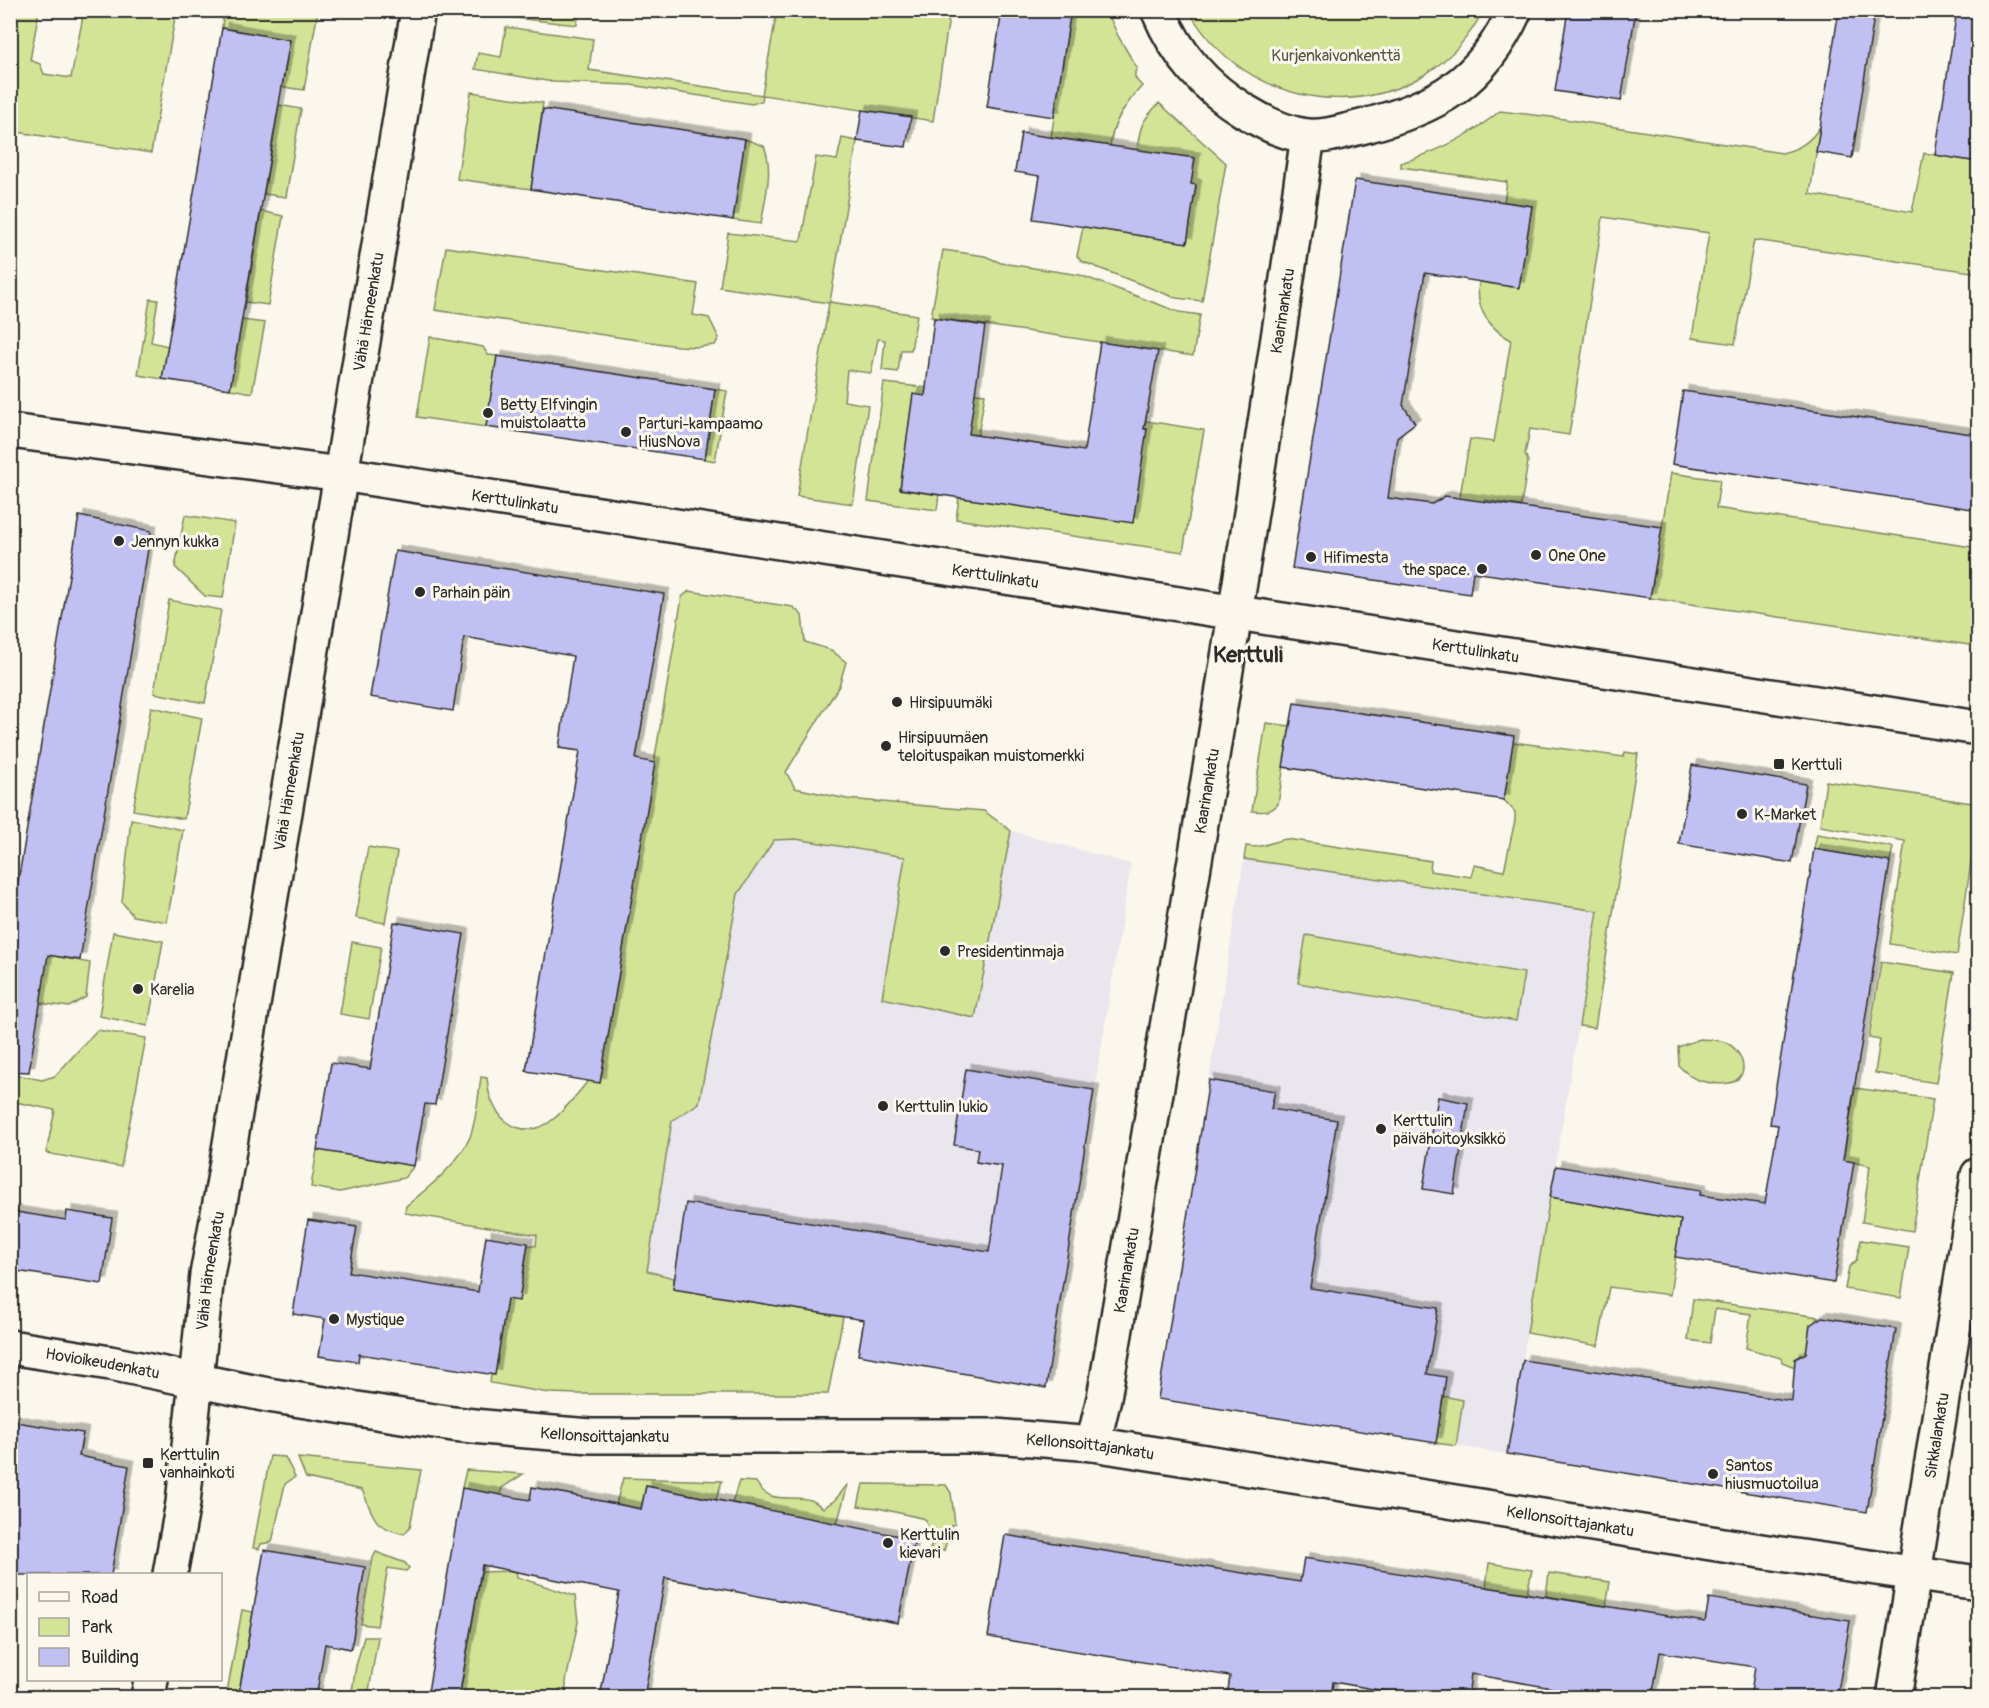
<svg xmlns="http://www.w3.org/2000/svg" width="1989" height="1708" viewBox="0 0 1989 1708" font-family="Pangolin,sans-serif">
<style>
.built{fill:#eae6ee}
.green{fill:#d4e497;stroke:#808861;stroke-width:1.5}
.building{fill:#c1c0f2;stroke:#2b2b2b;stroke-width:1.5;filter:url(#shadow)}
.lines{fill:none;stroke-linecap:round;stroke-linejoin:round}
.minor-casing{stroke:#2b2b2b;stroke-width:38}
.minor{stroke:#fbf7ec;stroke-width:33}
.poi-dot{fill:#2b2b2b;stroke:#fbf7ec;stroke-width:2}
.labels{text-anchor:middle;stroke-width:6;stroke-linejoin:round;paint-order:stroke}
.park-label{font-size:16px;fill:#555946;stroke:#fbf7ec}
.street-label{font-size:16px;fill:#2b2b2b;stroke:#fbf7ec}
.poi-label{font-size:16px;fill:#2b2b2b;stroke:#fbf7ec;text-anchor:start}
.district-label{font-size:22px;font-weight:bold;fill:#2b2b2b;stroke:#fbf7ec}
</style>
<defs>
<filter id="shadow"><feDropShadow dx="5.5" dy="-5.5" stdDeviation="0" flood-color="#0004"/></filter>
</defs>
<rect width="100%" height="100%" fill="#fbf7ec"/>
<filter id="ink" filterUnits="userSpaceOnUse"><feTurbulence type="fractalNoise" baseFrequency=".0167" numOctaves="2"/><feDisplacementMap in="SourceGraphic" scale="12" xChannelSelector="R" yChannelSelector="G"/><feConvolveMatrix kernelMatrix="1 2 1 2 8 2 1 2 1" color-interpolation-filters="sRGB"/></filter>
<g filter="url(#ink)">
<path class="built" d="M 798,801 L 1011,831 L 1131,864 L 1046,1388 L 858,1355 L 863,1320 L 672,1289 L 647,1271 L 715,859 Z
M 1244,859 L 1598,911 L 1507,1454 L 1158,1399 Z"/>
<path class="green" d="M 10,11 L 39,11 L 30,60 L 40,64 L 44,74 L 71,78 L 84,11 L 318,11 L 304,90 L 282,87 L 290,40 L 222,28 L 223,18 L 176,12 L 151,153 L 11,131 Z
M 508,11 L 508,10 L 579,11 L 577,25 L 507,17 Z
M 777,11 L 950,11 L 933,121 L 763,95 L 762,101 L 752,104 L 631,85 L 553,82 L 475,69 L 478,53 L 501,57 L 506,27 L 593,39 L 589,70 L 762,95 Z
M 1071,11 L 1107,11 L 1118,36 L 1137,68 C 1132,76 1136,80 1142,86 C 1125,105 1113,121 1110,146 L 1051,137 Z
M 1189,11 L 1483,11 C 1421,130 1254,125 1189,11 Z
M 471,92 L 543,103 L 531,189 L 457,179 Z
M 1159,103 L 1226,163 L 1202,301 L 1176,298 L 1081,261 L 1077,256 L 1083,227 L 1187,243 L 1196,185 L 1191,184 L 1195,159 L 1137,150 C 1140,125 1142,121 1159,103 Z
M 279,105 L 301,109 L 286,197 L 264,194 Z
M 1500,111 L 1551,117 L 1782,153 C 1799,149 1810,142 1820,127 L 1810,194 L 1912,212 L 1924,153 L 1978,162 L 1978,273 L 1754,240 L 1735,344 L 1692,338 L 1709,233 L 1603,217 L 1569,435 L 1530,429 L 1525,454 L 1528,461 L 1521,506 L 1485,500 L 1483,511 L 1459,501 L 1470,439 L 1494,442 L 1511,340 C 1488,327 1475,309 1479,282 L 1519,288 L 1532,206 L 1504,202 L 1507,182 L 1401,167 L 1401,163 C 1441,150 1468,137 1500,111 Z
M 842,138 L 857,141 L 830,302 L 917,315 L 911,350 L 901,350 L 898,372 L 882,370 L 885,340 L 878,339 L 871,373 L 847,370 L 844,401 L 868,405 L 853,504 L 797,496 L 829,303 L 720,287 L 728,233 L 801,241 L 816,157 L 837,160 Z
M 745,139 L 764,146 C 774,169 765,199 761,224 L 733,220 Z
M 261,211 L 283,216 L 268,305 L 246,302 Z
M 446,247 L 698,284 L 693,315 L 709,318 L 719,338 L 715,345 L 697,347 L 678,346 L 435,310 Z
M 943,250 L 985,256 L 1001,263 L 1080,275 L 1179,312 L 1200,315 L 1193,356 L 931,317 Z
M 150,299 L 158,300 L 151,342 L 168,346 L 162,379 L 138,375 Z
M 242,320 L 265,323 L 252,393 L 230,389 Z
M 430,337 L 483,347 L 488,355 L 497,356 L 486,427 L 417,417 Z
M 884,383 L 985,394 L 978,435 L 969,434 L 913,395 L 900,489 L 939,495 L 937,510 L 868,501 Z
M 715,389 L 727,391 L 715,461 L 705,459 Z
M 1090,412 L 1204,430 L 1183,552 L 956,519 L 959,498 L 1147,429 L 1089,421 Z
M 1671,473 L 1720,480 L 1716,508 L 1978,548 L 1978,645 L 1976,646 L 1650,598 Z
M 185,515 L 235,523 L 223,598 L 205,596 L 175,567 Z
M 689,591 L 793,607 L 802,615 L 805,642 L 831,650 L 846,662 L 839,686 L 786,772 L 795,788 L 847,799 L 984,811 L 1011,831 L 975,1018 L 882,998 L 905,857 L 796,839 L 774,840 L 738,894 L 699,1103 L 672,1121 L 647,1271 L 674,1278 L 673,1289 L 843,1317 L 828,1394 L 579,1394 L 549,1393 L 490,1383 L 491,1375 L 495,1375 L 507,1299 L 519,1300 L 528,1245 L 536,1246 L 537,1235 L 405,1213 L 406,1206 C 428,1188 458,1165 470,1137 C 477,1118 478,1097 481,1077 L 487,1078 C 488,1084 488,1091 490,1096 C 501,1129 530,1140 556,1117 C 568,1106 578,1093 588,1081 L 600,1083 L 682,597 Z
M 169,600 L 221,610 L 205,703 L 154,693 Z
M 151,707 L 202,718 L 184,819 L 133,810 Z
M 1266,723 L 1290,726 L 1278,804 C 1270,813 1264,812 1252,811 Z
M 1513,742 L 1624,757 L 1625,752 L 1638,754 L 1595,1028 L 1579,1026 L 1598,911 L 1244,859 L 1246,846 C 1263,849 1271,841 1287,839 L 1431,861 L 1430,871 L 1471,877 L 1474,865 L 1504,871 L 1515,820 L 1515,812 L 1504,800 Z
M 1826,781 L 1978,804 L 1978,816 L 1957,955 L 1890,944 L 1905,841 L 1820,826 Z
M 131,819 L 183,830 L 167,922 L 133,916 L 122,902 Z
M 1817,834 L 1893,847 L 1890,862 L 1814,849 Z
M 368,847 L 397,852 L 385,923 L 356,918 Z
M 113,932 L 163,941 L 148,1026 L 99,1016 Z
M 1306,935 L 1524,973 L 1516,1021 L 1298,983 Z
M 352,942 L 381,947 L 369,1019 L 340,1014 Z
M 48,955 L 90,963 L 86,997 L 69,1007 L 40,1003 Z
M 1881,962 L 1954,973 L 1936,1083 L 1875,1073 L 1880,1040 L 1869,1038 Z
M 97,1030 L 146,1038 L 121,1167 L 46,1153 L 55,1110 L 15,1102 L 11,1123 L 11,1074 L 42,1080 L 55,1076 Z
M 1700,1039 C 1708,1040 1720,1039 1727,1043 C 1740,1050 1751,1071 1735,1081 C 1726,1086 1707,1083 1698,1080 C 1691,1078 1684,1071 1679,1066 L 1678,1047 Z
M 1855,1088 L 1933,1099 L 1912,1231 L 1862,1222 L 1870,1166 L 1843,1160 Z
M 317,1150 L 414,1166 L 404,1178 L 340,1192 L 311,1187 Z
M 1550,1197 L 1681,1220 L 1670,1295 L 1609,1287 L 1598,1346 L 1527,1333 Z
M 1861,1240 L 1909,1247 L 1901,1298 L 1845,1289 L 1849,1267 L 1856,1261 Z
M 1693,1299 L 1818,1317 L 1813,1348 L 1795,1367 L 1782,1362 L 1781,1358 L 1746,1348 L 1751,1314 L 1715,1309 L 1710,1343 L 1688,1340 Z
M 1443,1396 L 1463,1400 L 1456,1446 L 1436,1443 Z
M 270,1456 L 285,1457 L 295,1477 L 285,1484 L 272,1542 L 261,1544 L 259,1549 L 253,1548 Z
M 298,1458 L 421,1470 L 410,1527 L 404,1534 C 371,1526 375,1518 362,1490 L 306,1478 Z
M 466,1470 L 523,1474 L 502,1488 L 491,1548 L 481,1572 L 516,1571 L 517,1577 L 575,1596 L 578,1622 L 566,1681 L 566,1697 L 459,1698 L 495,1494 L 462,1488 Z
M 623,1478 L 722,1481 L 716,1500 L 646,1486 L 641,1509 L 616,1504 Z
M 739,1481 L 756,1482 C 769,1506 790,1494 811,1500 C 816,1502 820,1506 823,1508 L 835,1500 L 848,1484 L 837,1524 L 732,1503 Z
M 863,1484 L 946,1485 L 951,1493 L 955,1524 L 951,1525 L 944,1551 L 930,1549 L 933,1542 L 925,1519 L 878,1508 L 858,1506 Z
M 376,1552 L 405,1563 L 409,1568 L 406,1571 L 388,1568 L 377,1626 L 361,1624 L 373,1558 Z
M 1489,1563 L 1532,1570 L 1527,1593 L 1486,1587 Z
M 1549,1573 L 1610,1582 L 1606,1606 L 1546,1596 Z
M 242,1610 L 253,1612 L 238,1697 L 226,1698 Z
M 364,1637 L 378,1637 L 368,1697 L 351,1697 L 356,1666 Z"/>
<path class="building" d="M 1002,10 L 1071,10 L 1054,117 L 987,107 Z
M 1568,10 L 1636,10 L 1621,101 L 1555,91 Z
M 1839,10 L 1875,10 L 1852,158 L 1816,152 Z
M 1957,10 L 1978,10 L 1978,162 L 1935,155 Z
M 222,28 L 290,40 L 230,389 L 162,379 Z
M 543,109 L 745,139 L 733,220 L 531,189 Z
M 862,110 L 911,117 L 906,147 L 857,141 Z
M 1021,133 L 1195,158 L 1191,184 L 1196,185 L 1187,243 L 1033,219 L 1040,176 L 1015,172 Z
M 1355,180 L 1532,206 L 1519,288 L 1425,273 L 1403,405 L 1415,423 L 1397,437 L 1388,498 L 1432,504 L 1445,496 L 1662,527 L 1650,598 L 1473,572 L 1470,594 L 1292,568 Z
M 934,318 L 985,326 L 969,434 L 1084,451 L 1100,342 L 1158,351 L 1144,429 L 1147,429 L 1133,523 L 900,489 L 913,394 L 925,396 Z
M 497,356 L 715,389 L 705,459 L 486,427 Z
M 1683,391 L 1978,435 L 1978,510 L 1672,464 Z
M 79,516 L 151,531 L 80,960 L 48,955 L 29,1072 L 10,1071 L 10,930 Z
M 395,551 L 664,594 L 636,759 L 655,763 L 600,1083 L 526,1071 L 580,751 L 559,748 L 573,656 L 464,637 L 453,711 L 370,697 Z
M 1294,703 L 1514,736 L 1504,800 L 1283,767 Z
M 1692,765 L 1806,784 L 1792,863 L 1679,844 Z
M 1814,849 L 1890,862 L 1843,1160 L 1854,1162 L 1834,1283 L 1675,1257 L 1681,1220 L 1550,1197 L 1556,1166 L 1701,1190 L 1700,1195 L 1765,1204 L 1778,1125 L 1770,1124 Z
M 394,922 L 464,934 L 435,1105 L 425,1104 L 414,1166 L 317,1150 L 331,1063 L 370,1069 Z
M 966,1069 L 1094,1090 L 1046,1388 L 858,1355 L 864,1320 L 673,1289 L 686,1203 L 989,1252 L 1002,1166 L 976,1162 L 978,1149 L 954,1145 Z
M 1209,1080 L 1275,1091 L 1271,1109 L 1337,1120 L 1310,1288 L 1438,1308 L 1427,1374 L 1446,1377 L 1436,1443 L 1158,1399 Z
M 1438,1097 L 1468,1103 L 1454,1194 L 1423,1189 Z
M 10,1211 L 66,1220 L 67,1211 L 112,1218 L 102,1284 L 10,1270 Z
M 308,1220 L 357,1227 L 349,1272 L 478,1292 L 486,1236 L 528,1243 L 519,1301 L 507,1299 L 495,1375 L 359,1354 L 358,1362 L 319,1356 L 325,1319 L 293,1314 Z
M 1822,1317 L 1896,1329 L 1867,1512 L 1507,1454 L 1523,1360 L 1792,1401 L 1795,1359 L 1806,1353 L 1810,1325 Z
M 10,1421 L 83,1433 L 79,1456 L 129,1466 L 111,1575 L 10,1575 Z
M 646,1486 L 915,1539 L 898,1623 L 665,1578 L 644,1698 L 600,1698 L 619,1592 L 482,1565 L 459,1698 L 427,1698 L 462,1488 L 530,1500 L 532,1487 L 641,1509 Z
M 1005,1535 L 1300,1582 L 1304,1558 L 1705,1622 L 1709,1598 L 1850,1621 L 1837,1698 L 1750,1698 L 1755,1667 L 1660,1652 L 1652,1698 L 1611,1698 L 1471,1674 L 1468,1698 L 1424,1698 L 1333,1682 L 1331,1698 L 1227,1698 L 1230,1676 L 988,1637 Z
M 264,1550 L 365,1567 L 351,1649 L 325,1644 L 316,1698 L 238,1698 Z"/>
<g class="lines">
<defs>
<g id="minor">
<path d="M 1158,10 C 1167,31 1179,52 1194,69 C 1219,98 1268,131 1307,136 C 1324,138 1344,131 1361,127 C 1436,108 1482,83 1515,10"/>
<path id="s1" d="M 10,431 L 341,474 L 1978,728"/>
<path id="s2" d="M 10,1347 L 110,1363 L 268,1395 L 453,1424 L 515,1430 L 591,1436 L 995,1436 L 1093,1444 L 1761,1551 L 1978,1583"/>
<path id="s3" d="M 1093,1444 L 1104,1398 C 1176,978 1247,558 1308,136"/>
<path id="s4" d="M 170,1574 L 183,1503 L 207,1275 L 223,1186 L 418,10"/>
<path d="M 148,1698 L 151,1680"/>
<path id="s5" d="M 1894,1698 L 1978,1175"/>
</g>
</defs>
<use href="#minor" class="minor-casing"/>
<use href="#minor" class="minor"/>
</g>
</g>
<g class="poi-dot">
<circle cx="488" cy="413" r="6"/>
<circle cx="626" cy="432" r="6"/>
<circle cx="119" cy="541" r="6"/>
<circle cx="1536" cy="555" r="6"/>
<circle cx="1311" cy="557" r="6"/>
<circle cx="1482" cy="569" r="6"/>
<circle cx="420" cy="592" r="6"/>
<circle cx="897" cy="702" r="6"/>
<circle cx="886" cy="746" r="6"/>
<rect x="1773" y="758" width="12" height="12" rx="3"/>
<circle cx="1742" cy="814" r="6"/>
<circle cx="945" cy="951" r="6"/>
<circle cx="138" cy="989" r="6"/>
<circle cx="883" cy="1106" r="6"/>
<circle cx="1381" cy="1129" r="6"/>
<circle cx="334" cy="1319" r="6"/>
<rect x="142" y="1457" width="12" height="12" rx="3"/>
<circle cx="1713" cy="1474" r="6"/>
<circle cx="888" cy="1543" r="6"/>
</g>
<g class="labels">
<g class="park-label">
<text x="1336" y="61">Kurjenkaivonkenttä</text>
</g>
<g class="street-label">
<text dy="6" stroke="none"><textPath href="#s3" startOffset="1149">Kaarinankatu</textPath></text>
<text dy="6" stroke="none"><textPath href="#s4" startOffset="1278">Vähä Hämeenkatu</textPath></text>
<text dy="6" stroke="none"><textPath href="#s1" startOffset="510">Kerttulinkatu</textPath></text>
<text dy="6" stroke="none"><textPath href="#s1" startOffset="996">Kerttulinkatu</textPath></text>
<text dy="6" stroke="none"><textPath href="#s1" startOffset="1482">Kerttulinkatu</textPath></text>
<text dy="6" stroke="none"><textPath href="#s3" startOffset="663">Kaarinankatu</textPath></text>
<text dy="6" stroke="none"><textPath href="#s4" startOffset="792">Vähä Hämeenkatu</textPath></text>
<text dy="6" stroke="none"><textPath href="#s3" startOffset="177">Kaarinankatu</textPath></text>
<text dy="6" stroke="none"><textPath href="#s4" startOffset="306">Vähä Hämeenkatu</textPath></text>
<text dy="6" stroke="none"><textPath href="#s2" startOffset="94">Hovioikeudenkatu</textPath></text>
<text dy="6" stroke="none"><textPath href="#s2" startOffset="602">Kellonsoittajankatu</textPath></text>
<text dy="6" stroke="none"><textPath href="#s5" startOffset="266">Sirkkalankatu</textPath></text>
<text dy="6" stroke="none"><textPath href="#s2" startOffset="1088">Kellonsoittajankatu</textPath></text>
<text dy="6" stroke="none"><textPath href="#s2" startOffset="1574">Kellonsoittajankatu</textPath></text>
</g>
<g class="poi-label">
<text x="500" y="410">Betty Elfvingin<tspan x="500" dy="18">muistolaatta</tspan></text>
<text x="638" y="429">Parturi-kampaamo<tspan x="638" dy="18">HiusNova</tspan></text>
<text x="131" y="547">Jennyn kukka</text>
<text x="1548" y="561">One One</text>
<text x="1323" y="563">Hifimesta</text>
<text x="1470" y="575" text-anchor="end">the space.</text>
<text x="432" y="598">Parhain päin</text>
<text x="909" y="708">Hirsipuumäki</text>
<text x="898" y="743">Hirsipuumäen<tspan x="898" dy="18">teloituspaikan muistomerkki</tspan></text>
<text x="1791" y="770">Kerttuli</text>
<text x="1754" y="820">K-Market</text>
<text x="957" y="957">Presidentinmaja</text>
<text x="150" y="995">Karelia</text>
<text x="895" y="1112">Kerttulin lukio</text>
<text x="1393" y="1126">Kerttulin<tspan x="1393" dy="18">päivähoitoyksikkö</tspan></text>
<text x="346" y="1325">Mystique</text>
<text x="160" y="1460">Kerttulin<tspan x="160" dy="18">vanhainkoti</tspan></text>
<text x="1725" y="1471">Santos<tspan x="1725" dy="18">hiusmuotoilua</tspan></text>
<text x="900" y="1540">Kerttulin<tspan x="900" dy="18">kievari</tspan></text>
</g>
<g class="district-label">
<text x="1248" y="662">Kerttuli</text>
</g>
</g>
<rect width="1989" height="1708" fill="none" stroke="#fbf7ec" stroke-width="36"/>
<rect x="18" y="18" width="1953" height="1672" fill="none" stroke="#2b2b2b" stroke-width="2" filter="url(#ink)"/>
<rect x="27" y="1573" width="195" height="108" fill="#fbf7ec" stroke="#a8a59f" stroke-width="1.5"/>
<rect x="39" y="1592" width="30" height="9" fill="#fbf7ec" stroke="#a8a59f" stroke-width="1.5"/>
<text x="81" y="1603" font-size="18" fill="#2b2b2b">Road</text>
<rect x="39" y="1618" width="30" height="18" fill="#d4e497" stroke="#a8a59f" stroke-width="1.5"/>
<text x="81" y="1633" font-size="18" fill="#2b2b2b">Park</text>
<rect x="39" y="1648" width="30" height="18" fill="#c1c0f2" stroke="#a8a59f" stroke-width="1.5"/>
<text x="81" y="1663" font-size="18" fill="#2b2b2b">Building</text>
</svg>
